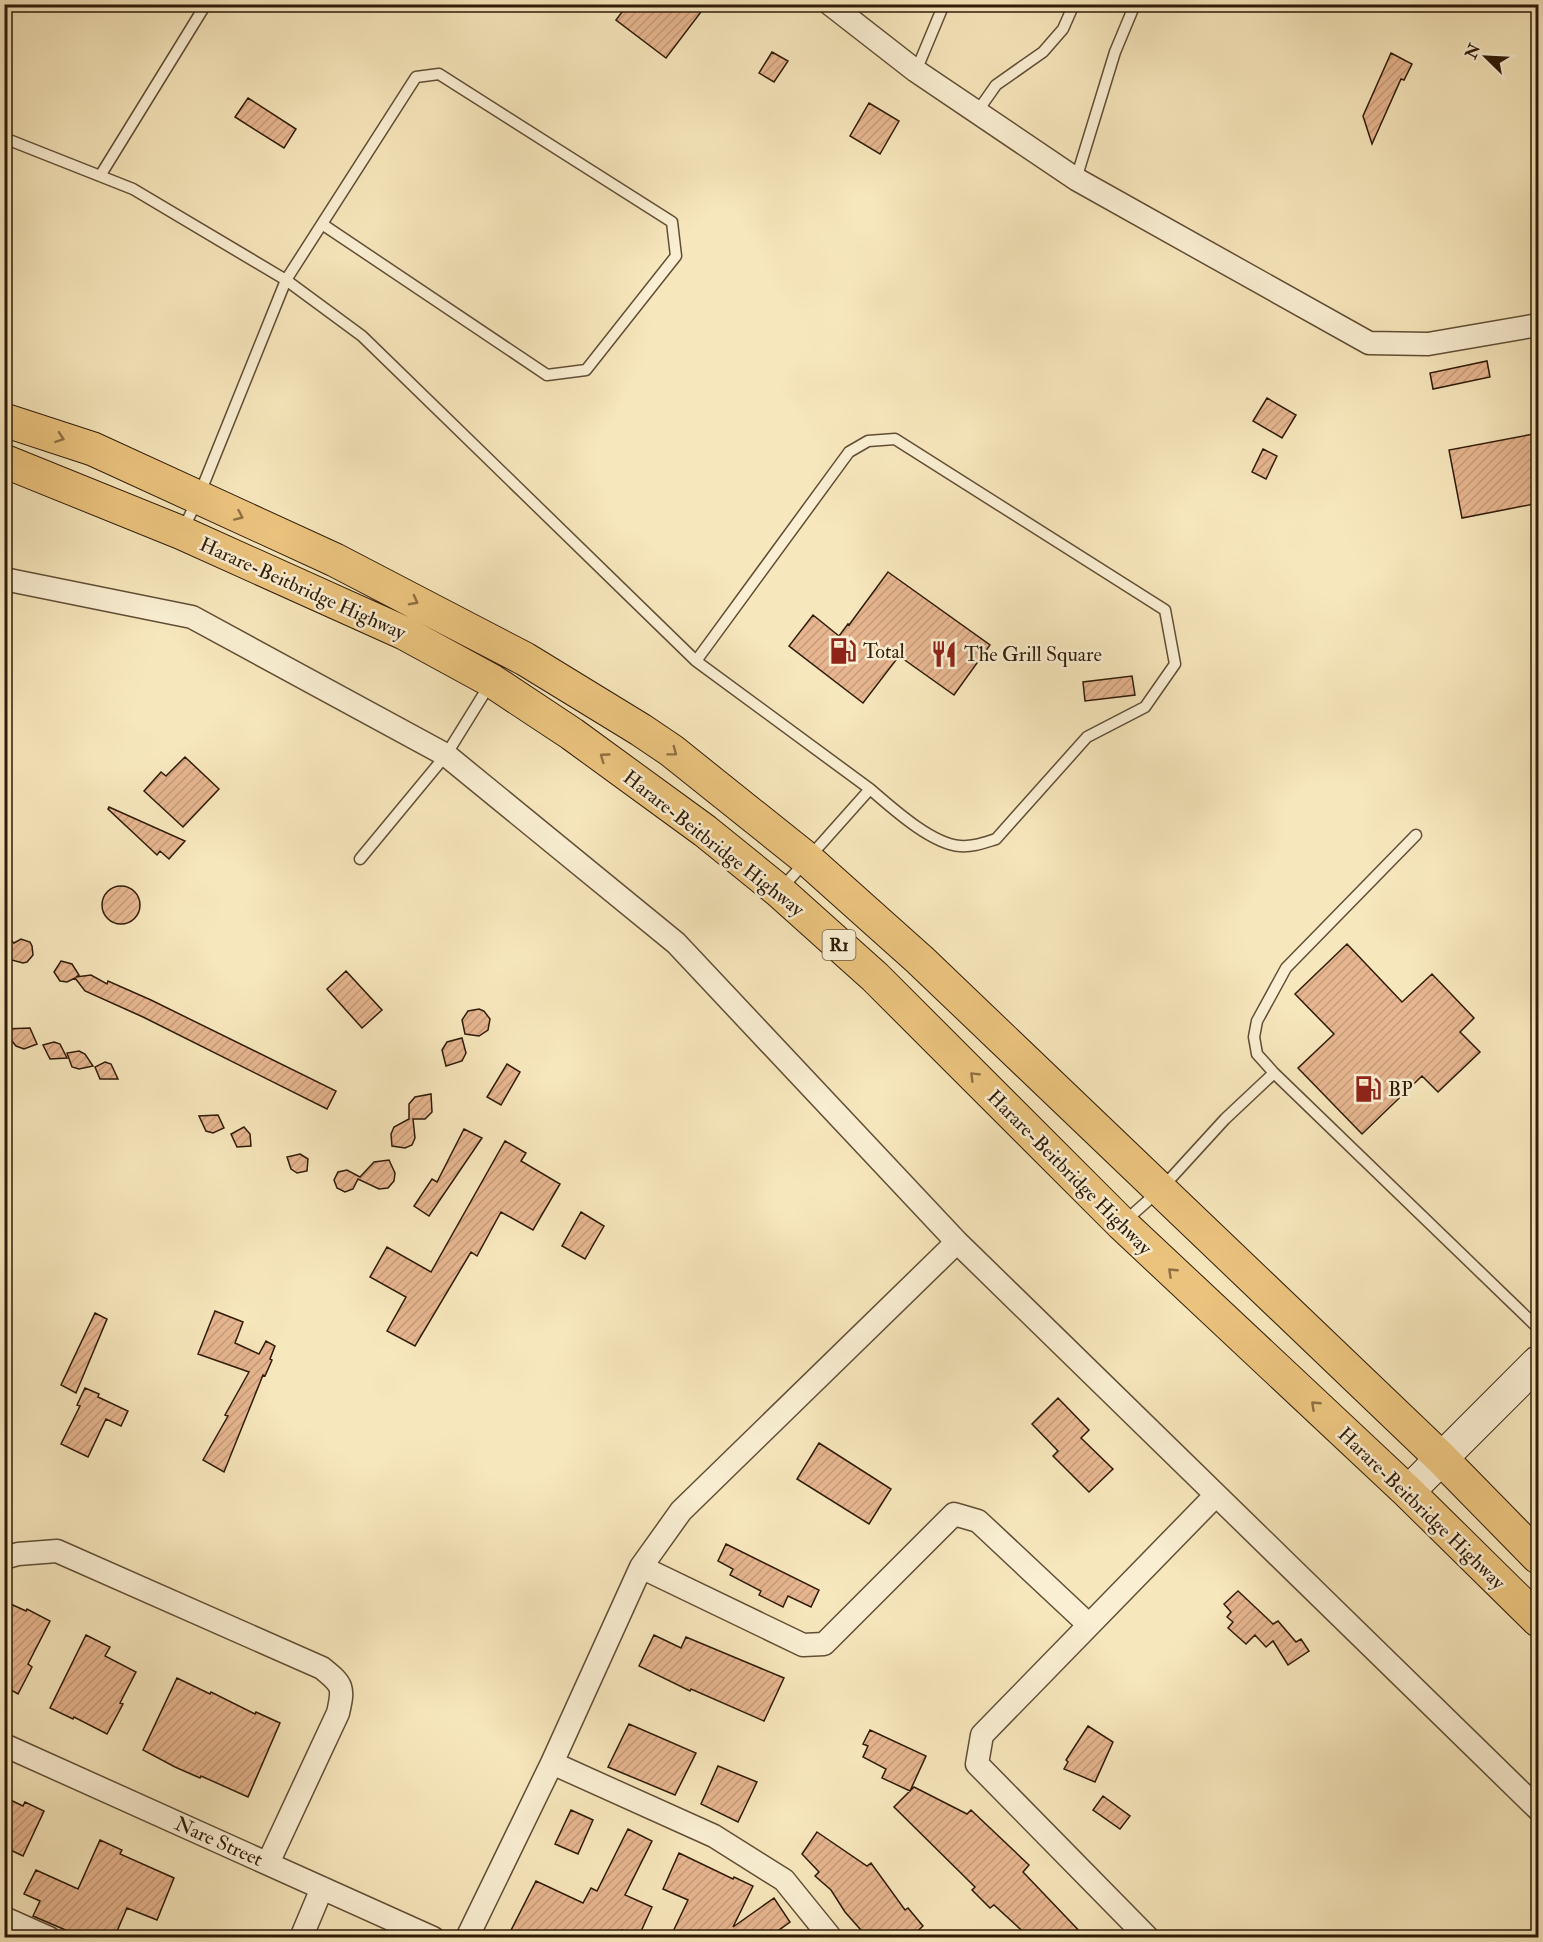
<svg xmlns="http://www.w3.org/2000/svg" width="1543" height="1942" viewBox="0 0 1543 1942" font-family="'IM FELL Double Pica',serif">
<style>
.building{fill:url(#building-hatch);stroke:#2f1b08;stroke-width:1.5}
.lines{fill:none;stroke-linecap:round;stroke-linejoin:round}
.lane-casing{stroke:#614e35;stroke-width:13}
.street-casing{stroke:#614e35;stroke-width:25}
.secondary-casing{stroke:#2f1b08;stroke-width:34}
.highway-casing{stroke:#2f1b08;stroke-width:35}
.lane{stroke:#faefd3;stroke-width:10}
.street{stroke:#faefd3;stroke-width:22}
.secondary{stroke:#faefd3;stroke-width:32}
.highway{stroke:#ecc47e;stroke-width:33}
.oneway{stroke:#8e7043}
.labels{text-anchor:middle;stroke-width:5;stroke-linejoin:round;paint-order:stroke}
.shield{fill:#faefd3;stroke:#6c5b45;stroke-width:1.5}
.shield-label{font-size:18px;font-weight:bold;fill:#2f1b08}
.street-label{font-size:20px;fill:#2f1b08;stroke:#faefd3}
.poi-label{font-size:20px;fill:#2f1b08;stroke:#faefd3;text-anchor:start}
</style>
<defs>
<pattern id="building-hatch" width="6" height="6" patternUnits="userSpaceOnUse" patternTransform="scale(1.5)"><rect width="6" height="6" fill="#e7b690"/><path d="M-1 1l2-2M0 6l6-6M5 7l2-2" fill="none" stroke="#c69c7b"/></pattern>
</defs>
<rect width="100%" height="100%" fill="#f7e7bc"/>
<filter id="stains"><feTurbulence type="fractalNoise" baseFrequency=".00333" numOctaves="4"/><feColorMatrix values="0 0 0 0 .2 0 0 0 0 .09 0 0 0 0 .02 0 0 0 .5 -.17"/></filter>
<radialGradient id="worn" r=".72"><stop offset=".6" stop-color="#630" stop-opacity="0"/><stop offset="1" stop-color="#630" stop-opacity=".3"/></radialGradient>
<path class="building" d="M 628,4 L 707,4 L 666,58 L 616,20 Z
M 772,52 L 788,61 L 774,82 L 759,73 Z
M 1391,53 L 1412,64 L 1404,80 L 1401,79 L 1372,144 L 1363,116 Z
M 248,98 L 296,129 L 284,148 L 235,117 Z
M 869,103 L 899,121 L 880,154 L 850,136 Z
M 1487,361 L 1490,377 L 1433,389 L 1430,373 Z
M 1267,398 L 1296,415 L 1282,438 L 1253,421 Z
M 1539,433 L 1539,503 L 1462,518 L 1449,450 Z
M 1263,449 L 1277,456 L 1266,479 L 1252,472 Z
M 888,572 L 990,645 L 954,695 L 899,656 L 863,703 L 789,646 L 813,615 L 839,636 L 848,624 L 849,625 Z
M 1132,676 L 1135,695 L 1085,701 L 1083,682 Z
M 185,757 L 219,789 L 183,827 L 144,791 L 161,772 L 166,776 Z
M 109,807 L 185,841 L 169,859 L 160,851 L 157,855 L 108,809 Z
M102 905a19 19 0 1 1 38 0a19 19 0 1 1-38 0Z
M 4,934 L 14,943 L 21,939 L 30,942 L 32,946 L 33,955 L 27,962 L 23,963 L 4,958 Z
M 1347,944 L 1402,1002 L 1432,974 L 1474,1018 L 1460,1032 L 1480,1052 L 1438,1092 L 1422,1076 L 1362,1134 L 1298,1068 L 1334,1034 L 1295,994 Z
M 61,961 L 72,964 L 79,975 L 76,977 L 91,975 L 107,984 L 108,981 L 151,1000 L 336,1091 L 327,1109 L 143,1017 L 85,991 L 75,978 L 67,982 L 60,981 L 54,972 Z
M 346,971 L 382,1010 L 362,1028 L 327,989 Z
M 479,1009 L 484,1011 L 490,1019 L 488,1030 L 479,1036 L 465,1034 L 462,1020 L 468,1011 Z
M 30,1028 L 37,1044 L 24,1049 L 16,1046 L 4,1031 L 4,1029 Z
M 462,1038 L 466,1053 L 462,1061 L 446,1066 L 442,1050 L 447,1042 Z
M 54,1042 L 60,1044 L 67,1058 L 50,1059 L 43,1045 Z
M 79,1051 L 85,1054 L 93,1066 L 79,1069 L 72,1067 L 67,1053 Z
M 105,1062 L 111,1064 L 118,1079 L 100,1079 L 95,1067 Z
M 507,1064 L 520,1072 L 501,1105 L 487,1097 Z
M 431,1094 L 432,1112 L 425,1119 L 413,1119 L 415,1138 L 412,1145 L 405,1148 L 392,1146 L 391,1134 L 394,1127 L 409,1119 L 409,1104 L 415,1097 Z
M 218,1115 L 224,1128 L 213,1133 L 206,1131 L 199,1116 Z
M 244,1127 L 250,1134 L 251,1146 L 237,1147 L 231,1134 Z
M 464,1129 L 482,1138 L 429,1216 L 414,1206 L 432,1179 L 437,1182 Z
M 505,1141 L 526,1153 L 521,1161 L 560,1184 L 533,1230 L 501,1212 L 477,1256 L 471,1252 L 415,1346 L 387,1331 L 406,1297 L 370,1277 L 387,1247 L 431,1272 Z
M 300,1154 L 308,1159 L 307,1171 L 297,1173 L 291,1169 L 287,1157 Z
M 389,1160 L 395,1173 L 394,1181 L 388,1188 L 379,1189 L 358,1179 L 353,1189 L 345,1192 L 337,1188 L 334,1180 L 338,1172 L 347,1170 L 360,1177 L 374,1162 Z
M 581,1212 L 604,1226 L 585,1259 L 562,1246 Z
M 215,1311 L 243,1322 L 235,1343 L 259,1354 L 266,1341 L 275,1346 L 270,1359 L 272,1360 L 265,1376 L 263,1375 L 224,1472 L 203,1460 L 228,1416 L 225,1415 L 249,1372 L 198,1354 Z
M 95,1313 L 107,1319 L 76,1393 L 61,1385 Z
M 85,1388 L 99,1394 L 98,1397 L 128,1411 L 121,1426 L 106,1419 L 88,1457 L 61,1444 L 80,1406 L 77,1405 Z
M 1058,1398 L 1089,1430 L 1081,1438 L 1113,1469 L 1089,1492 L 1053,1456 L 1058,1451 L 1032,1424 Z
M 819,1443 L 891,1489 L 869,1524 L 797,1479 Z
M 726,1544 L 819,1590 L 811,1607 L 788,1596 L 783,1607 L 759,1595 L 761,1591 L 730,1575 L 733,1569 L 718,1561 Z
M 1238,1591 L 1273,1624 L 1278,1621 L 1296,1642 L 1301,1639 L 1309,1651 L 1288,1665 L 1273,1641 L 1266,1647 L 1255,1635 L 1246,1644 L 1228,1628 L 1233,1622 L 1227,1617 L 1231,1612 L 1224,1604 Z
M 4,1601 L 26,1611 L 27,1609 L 50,1621 L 28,1664 L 32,1667 L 18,1694 L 4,1686 Z
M 86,1635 L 110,1647 L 105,1656 L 136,1672 L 120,1703 L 123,1704 L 107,1734 L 74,1717 L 73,1719 L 50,1708 Z
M 654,1635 L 681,1648 L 686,1637 L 784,1678 L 764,1721 L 691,1689 L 690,1691 L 639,1666 Z
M 177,1678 L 210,1694 L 211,1692 L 255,1714 L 256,1712 L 280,1723 L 248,1797 L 201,1776 L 200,1778 L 175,1767 L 143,1750 Z
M 629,1724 L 696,1753 L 675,1795 L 608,1767 Z
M 1088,1726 L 1113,1742 L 1095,1782 L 1064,1769 L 1068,1762 L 1066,1760 Z
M 870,1730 L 926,1756 L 910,1791 L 882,1778 L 886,1769 L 863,1757 L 868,1746 L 863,1744 Z
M 718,1766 L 757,1782 L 738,1822 L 701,1804 Z
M 914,1787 L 967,1814 L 971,1810 L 1029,1865 L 1023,1872 L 1086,1938 L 1030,1938 L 994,1905 L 990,1908 L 972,1890 L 975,1887 L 894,1807 Z
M 1103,1796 L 1130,1816 L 1120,1829 L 1093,1810 Z
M 4,1797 L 23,1806 L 25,1802 L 44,1811 L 23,1856 L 4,1847 Z
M 571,1810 L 593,1820 L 578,1854 L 555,1844 Z
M 628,1829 L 652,1841 L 625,1895 L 652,1907 L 638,1938 L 622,1930 L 618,1938 L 507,1938 L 536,1881 L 583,1903 L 591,1888 L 597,1891 Z
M 817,1832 L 867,1866 L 871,1863 L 905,1910 L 908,1908 L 923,1926 L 910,1938 L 868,1938 L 845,1912 L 831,1890 L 815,1876 L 819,1872 L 802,1854 Z
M 100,1840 L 122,1850 L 120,1854 L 174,1878 L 157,1920 L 127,1908 L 114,1938 L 84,1938 L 33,1916 L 40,1901 L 24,1894 L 36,1870 L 78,1889 Z
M 679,1853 L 733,1879 L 734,1877 L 753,1886 L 733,1927 L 774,1898 L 790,1922 L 768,1938 L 670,1938 L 688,1900 L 663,1889 Z"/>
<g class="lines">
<defs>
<path id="lane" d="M 916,71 L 944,4
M 977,112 L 996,85 L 1043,52 L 1063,29 L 1074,4
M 4,138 L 133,189 L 286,280 L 362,336 L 696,661 L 870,789 C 891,807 931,844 960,846 C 973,847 983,843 996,839 L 1087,737 L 1145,707 L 1175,664 L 1165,610 L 895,439 L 868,441 L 849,452 L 696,661
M 100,176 L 206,4
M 1076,179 L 1115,52 L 1135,4
M 183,530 L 198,498 L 286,280 L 416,77 L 439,74 L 672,222 L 676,256 L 586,370 L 547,375 L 322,224
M 360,859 L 446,755 L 490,684
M 781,889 L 870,789
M 1274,1073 L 1257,1054 L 1254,1037 L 1257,1021 L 1286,968 L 1416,835
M 1124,1222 L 1161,1189 L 1225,1119 L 1274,1073 L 1538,1328"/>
<path id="street" d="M 830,4 L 916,71 L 1076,179 L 1369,343 L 1428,344 L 1538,325
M 4,579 L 192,617 L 446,755 L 676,943 L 957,1242
M 4,1558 L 18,1554 L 57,1551 L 322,1668 C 343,1685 344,1687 338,1713 L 268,1863
M 641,1567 L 803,1645 L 824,1644 L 954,1514 L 978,1521 L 1089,1625
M 4,1745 L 433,1938
M 552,1763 L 714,1836 L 784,1880 L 831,1938
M 4,1918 L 49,1938
M 301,1938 L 322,1888
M 467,1938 L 552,1763 L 641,1567 L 681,1511 L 957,1242 L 1538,1809
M 1148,1938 L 977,1764 L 982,1735 L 1216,1495"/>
<path id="secondary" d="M 1408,1492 L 1538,1362"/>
<path id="highway" d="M 4,420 L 93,449 L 335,560 L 525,659 L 641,730 L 672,751 L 807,859 L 920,960 L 1441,1458 L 1538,1557
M 4,461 L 182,533 L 404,633 L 492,681 L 572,734 L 705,831 L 779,891 L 875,977 L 1122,1224 L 1408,1492 L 1538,1620"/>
</defs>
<use href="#lane" class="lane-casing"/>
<use href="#street" class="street-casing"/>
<use href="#secondary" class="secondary-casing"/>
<use href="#highway" class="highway-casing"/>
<use href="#lane" class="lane"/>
<use href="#street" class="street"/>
<use href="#secondary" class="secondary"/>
<use href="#highway" class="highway"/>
</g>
<defs><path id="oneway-chevron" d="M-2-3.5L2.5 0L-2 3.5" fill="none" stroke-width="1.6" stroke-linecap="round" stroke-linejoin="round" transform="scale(1.5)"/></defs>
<g class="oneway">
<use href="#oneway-chevron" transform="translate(60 438) rotate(19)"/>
<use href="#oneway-chevron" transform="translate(239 516) rotate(24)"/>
<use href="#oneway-chevron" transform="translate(414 601) rotate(28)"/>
<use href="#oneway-chevron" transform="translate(673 752) rotate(37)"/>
<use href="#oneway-chevron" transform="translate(604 757) rotate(-144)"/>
<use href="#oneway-chevron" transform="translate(974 1076) rotate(-135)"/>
<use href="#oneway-chevron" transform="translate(1172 1272) rotate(-137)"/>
<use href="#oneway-chevron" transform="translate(1315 1405) rotate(-137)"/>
</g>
<defs>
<symbol id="fuel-bare" viewBox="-9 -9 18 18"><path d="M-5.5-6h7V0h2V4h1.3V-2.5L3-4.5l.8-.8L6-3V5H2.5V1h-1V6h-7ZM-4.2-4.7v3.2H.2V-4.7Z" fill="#8f2418" stroke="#faefd3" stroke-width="2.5" paint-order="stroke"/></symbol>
<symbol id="restaurant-bare" viewBox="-9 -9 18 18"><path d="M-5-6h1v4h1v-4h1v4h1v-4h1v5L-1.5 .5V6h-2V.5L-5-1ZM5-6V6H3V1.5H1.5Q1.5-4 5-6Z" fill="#8f2418" stroke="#faefd3" stroke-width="2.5" paint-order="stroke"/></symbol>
</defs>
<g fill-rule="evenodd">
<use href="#fuel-bare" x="824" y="632" width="38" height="38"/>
<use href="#restaurant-bare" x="925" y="635" width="38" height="38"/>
<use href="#fuel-bare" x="1349" y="1070" width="38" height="38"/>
</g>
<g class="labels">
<rect class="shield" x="822.5" y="930" width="33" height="30" rx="4.5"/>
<g class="shield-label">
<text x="839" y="951">R1</text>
</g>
<g class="street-label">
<text transform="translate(303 588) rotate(24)" y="7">Harare-Beitbridge Highway</text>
<text transform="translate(714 843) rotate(38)" y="7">Harare-Beitbridge Highway</text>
<text transform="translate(1070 1172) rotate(45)" y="7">Harare-Beitbridge Highway</text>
<text transform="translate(1422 1508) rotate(44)" y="7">Harare-Beitbridge Highway</text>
<text transform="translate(219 1841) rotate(24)" y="7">Nare Street</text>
</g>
<g class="poi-label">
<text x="863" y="658">Total</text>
<text x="964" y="661">The Grill Square</text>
<text x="1388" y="1096">BP</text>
</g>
</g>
<rect width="1543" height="1942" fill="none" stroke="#f7e7bc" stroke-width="24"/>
<rect x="6" y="6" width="1531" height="1930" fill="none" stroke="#2f1b08" stroke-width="3"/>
<rect x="12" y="12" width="1519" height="1918" fill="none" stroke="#2f1b08" stroke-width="1.5"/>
<g transform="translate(1486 57) rotate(294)" stroke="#faefd3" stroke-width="4.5" paint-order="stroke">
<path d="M0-4.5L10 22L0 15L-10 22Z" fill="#2f1b08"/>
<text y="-9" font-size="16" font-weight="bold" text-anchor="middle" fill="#2f1b08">N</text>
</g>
<rect width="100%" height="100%" filter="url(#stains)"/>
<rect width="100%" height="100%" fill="url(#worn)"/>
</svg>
